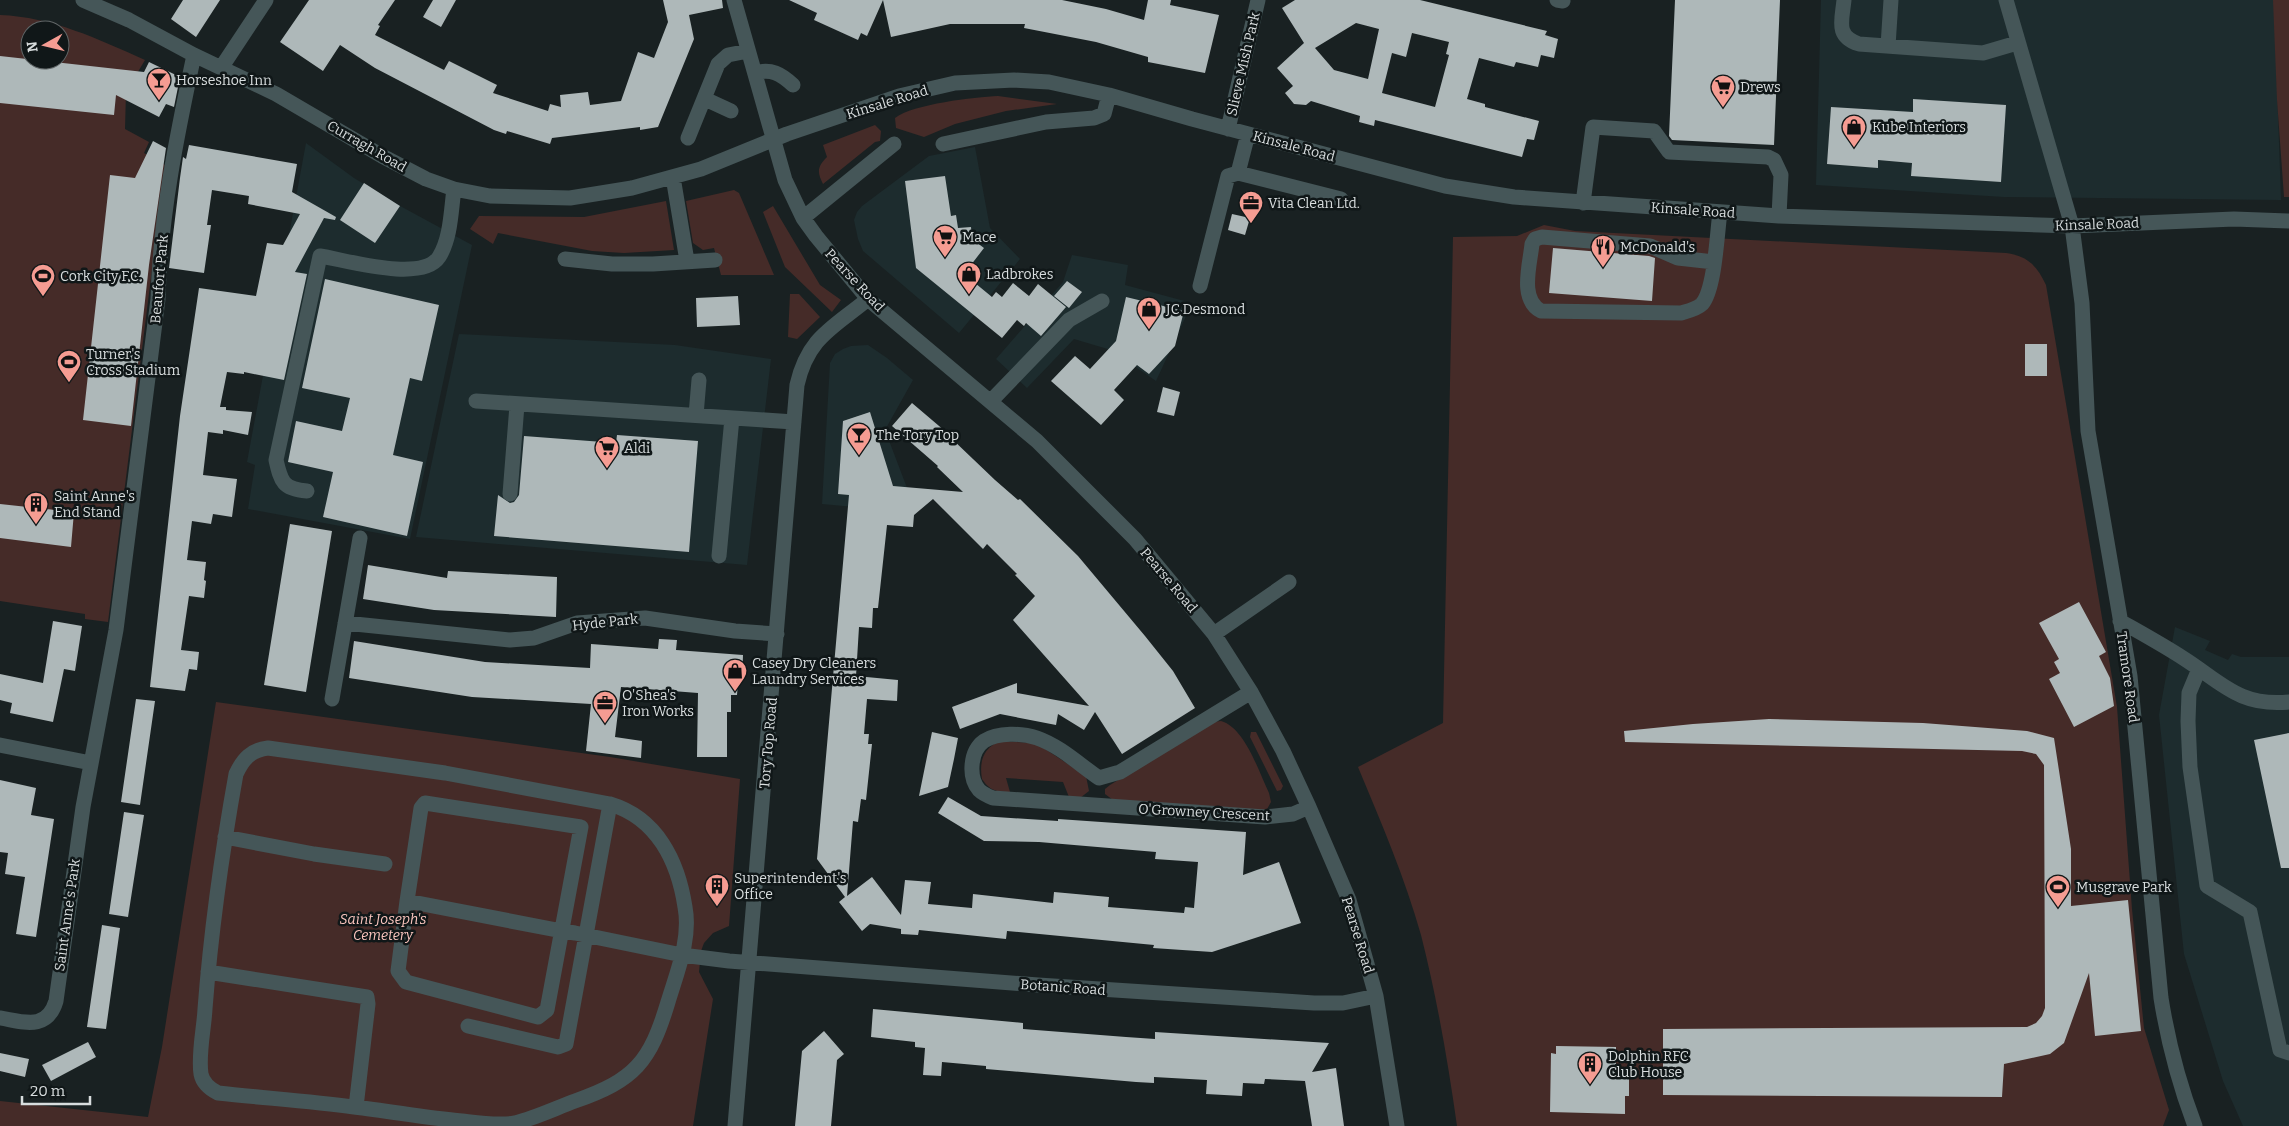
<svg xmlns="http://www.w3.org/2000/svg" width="2289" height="1126" viewBox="0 0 2289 1126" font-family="Bitter,serif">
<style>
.built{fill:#1d2c2e}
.green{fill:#452b28;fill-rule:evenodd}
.building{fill:#aeb8b9;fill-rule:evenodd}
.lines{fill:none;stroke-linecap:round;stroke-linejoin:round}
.minor{stroke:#455658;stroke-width:15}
.labels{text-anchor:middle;stroke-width:5;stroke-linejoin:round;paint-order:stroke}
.street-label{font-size:14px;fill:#d8ddde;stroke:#101718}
.poi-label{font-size:14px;fill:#d8ddde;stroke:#101718;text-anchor:start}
.park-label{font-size:14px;font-style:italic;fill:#fac5be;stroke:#101718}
</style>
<rect width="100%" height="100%" fill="#192122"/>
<path class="built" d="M 1821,0 L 2274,0 L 2281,200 L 2004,197 L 1816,185 Z
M 306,143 L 354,178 L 402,207 L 472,245 L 410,539 L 248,509 L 255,465 L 247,462 Z
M 975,147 L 990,228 L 1020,259 L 959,333 L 863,251 L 858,239 L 854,220 L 857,212 L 862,206 L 929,156 Z
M 1072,255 L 1128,265 L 1125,285 L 1192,303 L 1156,381 L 1111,350 L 1074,339 L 1027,388 L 996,359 L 1063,282 Z
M 459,334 L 675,345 L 771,359 L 747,565 L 416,537 Z
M 868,345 L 887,358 L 913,380 L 885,430 L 912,501 L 908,512 L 822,504 L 830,363 L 835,354 L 843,349 L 851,346 Z
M 2175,627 L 2210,641 L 2205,650 L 2228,660 L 2232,654 L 2241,657 L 2289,657 L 2289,1126 L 2243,1126 L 2223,1081 L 2184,954 L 2159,715 Z"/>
<path class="green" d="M 2273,0 L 2289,0 L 2289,197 L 2284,197 L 2277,100 Z
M 0,15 C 52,17 98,39 145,60 L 126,92 L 125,129 L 149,142 L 144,153 L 165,165 L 108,622 L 85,619 L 85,614 L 0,601 ZM 30,30 L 60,30 L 60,60 L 30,60 Z
M 998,96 L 1057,104 L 1006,111 L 955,124 L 924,137 L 896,128 L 895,118 C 913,104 975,97 998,96 Z
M 875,125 L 881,131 L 880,141 L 875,142 L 823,184 C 817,172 817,167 827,157 L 823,145 Z
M 734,190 L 739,193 L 774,275 L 721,275 L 714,248 L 703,250 L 693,243 L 686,201 Z
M 666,201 L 674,250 L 624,253 L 592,251 L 498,233 L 493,244 L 470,229 L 479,216 L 584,217 Z
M 773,206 L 820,285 L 841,300 L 832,312 L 785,267 L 763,212 Z
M 1544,225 L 1575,231 L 2006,253 C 2028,256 2037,266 2046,285 L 2117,707 L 2132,909 L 2144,1028 L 2169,1110 L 2163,1126 L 1457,1126 C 1448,1062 1437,998 1421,935 C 1405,878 1381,822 1358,767 L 1443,723 L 1453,237 L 1517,236 Z
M 790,294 L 799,294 L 820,317 L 797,339 L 788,337 Z
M 216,702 L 610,757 L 740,779 L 729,926 L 713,933 L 704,943 L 701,951 L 699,972 L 713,999 L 693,1126 L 0,1126 L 0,1101 L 148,1117 L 162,1047 Z
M 1221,721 C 1245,728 1258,770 1269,793 L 1271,802 L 1266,811 L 1113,800 L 1105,794 L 1105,789 L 1110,785 L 1213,722 Z
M 1251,732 L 1256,732 L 1283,786 L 1281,790 L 1277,791 L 1250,737 Z
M 1000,741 L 1036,743 L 1086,776 L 1089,791 L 1080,798 L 1069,797 L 1063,782 L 1006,778 L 1010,792 C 997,792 990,791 982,779 C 979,762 983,748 1000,741 Z"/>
<path class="building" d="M 183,0 L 220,0 L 196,37 L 171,19 Z
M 309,0 L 395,0 L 378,25 L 380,26 L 375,35 L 444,70 L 449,61 L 497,85 L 493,93 L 548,111 L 550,104 L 561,107 L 560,95 L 588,92 L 590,105 L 621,101 L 638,52 L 654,58 L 668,22 L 663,0 L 722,0 L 723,8 L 689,15 L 694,39 L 658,127 L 640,130 L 640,127 L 552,138 L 550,144 L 507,131 L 506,134 L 494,130 L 375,68 L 340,45 L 323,71 L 280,42 Z
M 433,0 L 456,0 L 441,27 L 423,17 Z
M 789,0 L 883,0 L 867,36 L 861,33 L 858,40 L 814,20 L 817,13 Z
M 883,0 L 1062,0 L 1106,9 L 1144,20 L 1148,0 L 1171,0 L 1170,5 L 1219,15 L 1205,73 L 1148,62 L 1148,57 L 1096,42 L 1024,28 L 1025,24 L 950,24 L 891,37 Z
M 1295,0 L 1420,0 L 1547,31 L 1545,35 L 1558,39 L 1554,58 L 1541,55 L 1538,67 L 1516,62 L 1514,67 L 1479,58 L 1467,99 L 1485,104 L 1485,107 L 1539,121 L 1534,140 L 1527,139 L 1522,157 L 1375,120 L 1374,126 L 1359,122 L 1360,116 L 1311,101 L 1306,105 L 1294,104 L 1285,93 L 1293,86 L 1277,68 L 1304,43 L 1282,8 ZM 1356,23 L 1379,29 L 1368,79 L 1334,70 L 1315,48 ZM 1412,33 L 1449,42 L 1446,54 L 1449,55 L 1435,107 L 1382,93 L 1392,53 L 1406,57 Z
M 1675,0 L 1780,0 L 1774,145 L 1672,140 L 1669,136 Z
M 0,56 L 144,72 L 149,62 L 180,77 L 174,107 L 166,104 L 159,117 L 116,95 L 114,115 L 0,103 Z
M 1913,99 L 2006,105 L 2001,182 L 1911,176 L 1912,163 L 1878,160 L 1878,168 L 1827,164 L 1831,107 L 1913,112 Z
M 153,141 L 166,148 L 149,265 L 131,426 L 83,420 L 110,175 L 135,178 Z
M 189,145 L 297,164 L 292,192 L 336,217 L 335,220 L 324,218 L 295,272 L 307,274 L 284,380 L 244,372 L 244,374 L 227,372 L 220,407 L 226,407 L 226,410 L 252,412 L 248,435 L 223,430 L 223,434 L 208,432 L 203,475 L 237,479 L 232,517 L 213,514 L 211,524 L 192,521 L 187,560 L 206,562 L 204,580 L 206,581 L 204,598 L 189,596 L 181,650 L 199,652 L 197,670 L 189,669 L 185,691 L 150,687 L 180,416 L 199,288 L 256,296 L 267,243 L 283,245 L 300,214 L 248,204 L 249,196 L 212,190 L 207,225 L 211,225 L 204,273 L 169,268 L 180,178 L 183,157 L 186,159 Z
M 945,176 L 951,216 L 956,215 L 958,228 L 971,227 L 972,239 L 984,248 L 964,274 L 992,297 L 996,292 L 1002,297 L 1013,283 L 1029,296 L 1038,284 L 1066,307 L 1041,336 L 1026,323 L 1024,326 L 1017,320 L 1002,338 L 916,268 L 905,181 Z
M 364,183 L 400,206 L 375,243 L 340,220 Z
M 1232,214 L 1250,218 L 1245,235 L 1228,230 Z
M 1553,248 L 1649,256 L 1655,258 L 1652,301 L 1549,293 Z
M 325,279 L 439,305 L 422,381 L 410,378 L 393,455 L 423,462 L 407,536 L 323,517 L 333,472 L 288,462 L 296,421 L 342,431 L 350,398 L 302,388 Z
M 1067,281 L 1082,292 L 1069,308 L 1054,296 Z
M 738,296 L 740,325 L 697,327 L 696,298 Z
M 1126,297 L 1184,311 L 1175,346 L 1149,374 L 1137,365 L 1114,390 L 1124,400 L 1101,425 L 1051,381 L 1075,356 L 1090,369 L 1116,341 Z
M 2025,344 L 2047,344 L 2047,376 L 2025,376 Z
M 1163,387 L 1180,392 L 1174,416 L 1157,412 Z
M 912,403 L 952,437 L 951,438 L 995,480 L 1018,500 L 1020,499 L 1078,556 L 1145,636 L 1173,671 L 1195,708 L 1122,754 L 1095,712 L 1084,730 L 1058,714 L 1056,725 L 1000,714 L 960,729 L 952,707 L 1017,683 L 1017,693 L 1089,706 L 1013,620 L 1035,596 L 1015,575 L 1017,574 L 987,544 L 983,549 L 933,499 L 914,515 L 913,527 L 887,525 L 878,608 L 873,608 L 872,628 L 859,627 L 856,676 L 898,680 L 897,701 L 867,699 L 864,734 L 869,734 L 868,744 L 872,744 L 866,800 L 861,799 L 858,822 L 853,821 L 847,896 L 872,877 L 901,915 L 905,880 L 931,882 L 928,904 L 972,908 L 973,894 L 1053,903 L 1054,892 L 1109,897 L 1108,907 L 1184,913 L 1185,907 L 1194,908 L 1198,862 L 1155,859 L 1156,852 L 1039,842 L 984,841 L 938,813 L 948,797 L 981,816 L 1058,821 L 1058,819 L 1246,832 L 1243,875 L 1279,862 L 1301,923 L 1212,952 L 1153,948 L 1154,945 L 1007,931 L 1006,939 L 919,930 L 918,935 L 901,934 L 901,929 L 870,924 L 862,931 L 839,902 L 845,897 L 817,859 L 849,495 L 838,494 L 843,421 L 870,412 L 893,486 L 963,492 L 937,467 L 938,466 L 892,426 Z
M 617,435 L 698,441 L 689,552 L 494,536 L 498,495 L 510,503 L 514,502 L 519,495 L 524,436 L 616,443 Z
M 0,504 L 74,512 L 71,547 L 0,538 Z
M 290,524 L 332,531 L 306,692 L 264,685 Z
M 368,565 L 447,578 L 448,571 L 557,577 L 556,617 L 434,610 L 363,599 Z
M 2079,602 L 2106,652 L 2099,656 L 2110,678 L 2114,706 L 2074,727 L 2049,679 L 2060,673 L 2054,662 L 2059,659 L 2039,623 Z
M 53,621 L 82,626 L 75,671 L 64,669 L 53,722 L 10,713 L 12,703 L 0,700 L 0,674 L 43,683 Z
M 659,639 L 677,640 L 676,650 L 743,655 L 742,682 L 738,682 L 737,695 L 731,695 L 731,712 L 727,712 L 727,757 L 697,757 L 698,693 L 621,687 L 615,737 L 642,741 L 641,758 L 586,751 L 591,704 L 472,697 L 349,678 L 354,641 L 485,662 L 590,668 L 591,644 L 658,649 Z
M 136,699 L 155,701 L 140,805 L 121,802 Z
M 1769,719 L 1923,723 L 2027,731 L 2054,738 L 2071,849 L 2071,906 L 2128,900 L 2141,1031 L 2095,1036 L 2089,973 L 2064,1043 L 2050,1054 L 2004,1064 L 2002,1097 L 1663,1095 L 1663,1029 L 2027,1027 L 2036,1023 L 2042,1016 L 2045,1008 L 2044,765 L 2036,754 L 2022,751 L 1625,742 L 1624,731 L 1693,724 Z
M 932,732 L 958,738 L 954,759 L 948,787 L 919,796 Z
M 2289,733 L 2289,868 L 2281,868 L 2254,740 Z
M 0,780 L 36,788 L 31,815 L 54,819 L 36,937 L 16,934 L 25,877 L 5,874 L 8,853 L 0,852 Z
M 124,812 L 144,815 L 128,917 L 109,914 Z
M 102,925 L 120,928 L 106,1029 L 87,1027 Z
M 873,1009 L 1023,1023 L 1023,1029 L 1126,1037 L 1155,1039 L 1155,1032 L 1329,1043 L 1312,1072 L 1336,1068 L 1344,1126 L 1312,1126 L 1305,1081 L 1265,1079 L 1264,1084 L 1243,1083 L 1242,1096 L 1206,1094 L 1207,1080 L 1154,1077 L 1154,1083 L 1136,1082 L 986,1069 L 986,1066 L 942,1062 L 941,1076 L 923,1075 L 925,1048 L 915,1047 L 915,1042 L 871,1037 Z
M 824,1031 L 844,1054 L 837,1060 L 831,1126 L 795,1126 L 802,1051 Z
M 88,1042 L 96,1057 L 51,1081 L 42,1065 Z
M 1556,1046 L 1616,1047 L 1616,1073 L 1629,1074 L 1629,1096 L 1625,1096 L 1625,1114 L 1550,1112 L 1551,1053 L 1556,1054 Z
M 0,1053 L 29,1059 L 25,1077 L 0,1071 Z"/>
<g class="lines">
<path class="minor" d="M 83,0 L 129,20 L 194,55 L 276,94 L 382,156 L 426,179 L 454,189 L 490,196 L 570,198 L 632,188 L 701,169 L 787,134 L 899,96 L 955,83 L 1014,80 L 1049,82 L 1109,95 L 1192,119 L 1445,186 L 1514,197 L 1779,216 L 2072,226 L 2234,219 L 2289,221
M 734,0 L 785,180 L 803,218 L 816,236 L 868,299 L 1037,441 L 1135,539 L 1214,634 L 1251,692 L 1283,751 L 1309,807 L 1349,900 L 1376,996 L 1397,1126
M 1557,0 L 1563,1
M 1844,0 C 1842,21 1835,36 1859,44 L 1983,53 L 2017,43
M 2006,0 L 2072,226 L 2082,303 L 2088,431 L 2130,676 L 2161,998 C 2168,1042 2179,1084 2195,1126
M 1888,46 L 1891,0
M 221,68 L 266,0
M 755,73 C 771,68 781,74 793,85
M 705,99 L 731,111
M 1228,129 L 1258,0
M 688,138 L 718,64 L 728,55 L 748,51
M 943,144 L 1046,122 L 1094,118 L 1104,114 L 1109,95
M 1238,173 L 1248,134
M 673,177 L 687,261
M 1583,203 L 1593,127 L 1654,131 L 1669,152 L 1768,157 L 1774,160 L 1781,175 L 1779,216
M 803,218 L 894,144
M 565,259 L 612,264 L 653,264 L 715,260
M 1714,262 L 1678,258 L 1650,246 L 1542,237 L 1535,239 L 1532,244 C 1530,265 1519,299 1541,311 L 1681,313 C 1688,311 1697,309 1702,304 C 1715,289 1717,233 1720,212
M 1200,286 L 1228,176 L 1238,173 L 1341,199
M 476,401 L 794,422
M 991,401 L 1069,320 L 1102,301
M 696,415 L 699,380
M 307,491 C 283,489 281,482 276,460 L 320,256 C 346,260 422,283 439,257 C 451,238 451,210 454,189
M 510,494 L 517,405
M 719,556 L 732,418
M 2120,621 C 2141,633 2163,645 2183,658 C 2221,682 2239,707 2289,702
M 345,623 L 510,640 L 534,638 L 577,623 L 645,618 L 735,631 L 777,634
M 1214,634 L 1289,582
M 2199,669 L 2189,693 L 2188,721 L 2190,767 L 2207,886 L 2250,912 L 2280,1050 L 2289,1053
M 1251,692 L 1120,772 L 1099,778 C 1080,765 1060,746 1037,738 C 1022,733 998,732 984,741 C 970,751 968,777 979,790 C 983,794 988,796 993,798 L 1265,817 L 1293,814 L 1309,807
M 332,699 L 360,538
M 0,745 L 91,763
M 268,748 L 445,773 L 610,804 C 657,818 678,861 685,907 C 691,939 677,972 668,1002 C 650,1062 635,1080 575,1101 C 556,1108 535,1118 515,1123 C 498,1126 479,1123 462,1121 C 426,1118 390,1111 354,1107 C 309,1101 263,1098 218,1093 C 210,1089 203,1084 201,1074 C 198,1054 204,1029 205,1009 C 211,930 222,852 236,774 C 243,759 251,750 268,748 Z
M 225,837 L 314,854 L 385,864
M 407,901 L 398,971 L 406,982 L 538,1017 L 547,1010 L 581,827 L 425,803 L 421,808 L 407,901 L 562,931 L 575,933 L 682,955 L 729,961 L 1038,985 L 1314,1003 L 1343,1003 L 1376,996
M 208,972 L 367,997 L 368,1004 L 356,1107
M 0,1018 C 24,1022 47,1031 56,1001 L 83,807 L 116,630 L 158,299 C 160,217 177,135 194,55
M 468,1026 L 558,1047 L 566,1044 L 610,804
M 735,1126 L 797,385 C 808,337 833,328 868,299"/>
</g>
<defs>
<symbol id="bar-pin" viewBox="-11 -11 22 30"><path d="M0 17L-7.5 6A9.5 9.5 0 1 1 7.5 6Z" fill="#f59c92" stroke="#101718"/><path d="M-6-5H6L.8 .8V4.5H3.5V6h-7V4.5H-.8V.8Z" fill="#111"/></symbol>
<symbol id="supermarket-pin" viewBox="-11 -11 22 30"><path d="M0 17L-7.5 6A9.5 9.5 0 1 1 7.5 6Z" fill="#f59c92" stroke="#101718"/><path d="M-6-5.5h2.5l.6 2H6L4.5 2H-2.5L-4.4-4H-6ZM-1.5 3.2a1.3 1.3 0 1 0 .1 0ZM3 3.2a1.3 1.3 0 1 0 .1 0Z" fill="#111"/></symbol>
<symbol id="shop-pin" viewBox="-11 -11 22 30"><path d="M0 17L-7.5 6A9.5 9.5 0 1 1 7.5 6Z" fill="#f59c92" stroke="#101718"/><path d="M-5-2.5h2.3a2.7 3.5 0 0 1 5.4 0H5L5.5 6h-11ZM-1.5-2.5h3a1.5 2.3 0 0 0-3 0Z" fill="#111"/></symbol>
<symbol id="office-pin" viewBox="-11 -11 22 30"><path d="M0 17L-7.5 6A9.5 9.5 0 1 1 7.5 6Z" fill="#f59c92" stroke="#101718"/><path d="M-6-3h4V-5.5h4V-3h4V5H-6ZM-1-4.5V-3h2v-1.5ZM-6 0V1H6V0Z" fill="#111"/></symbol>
<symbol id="restaurant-pin" viewBox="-11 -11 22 30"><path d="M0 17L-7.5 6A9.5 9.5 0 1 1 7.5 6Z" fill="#f59c92" stroke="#101718"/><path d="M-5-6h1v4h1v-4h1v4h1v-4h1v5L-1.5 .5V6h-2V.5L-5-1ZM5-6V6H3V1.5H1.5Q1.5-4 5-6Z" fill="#111"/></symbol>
<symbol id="stadium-pin" viewBox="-11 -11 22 30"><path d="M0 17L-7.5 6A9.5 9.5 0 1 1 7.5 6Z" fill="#f59c92" stroke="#101718"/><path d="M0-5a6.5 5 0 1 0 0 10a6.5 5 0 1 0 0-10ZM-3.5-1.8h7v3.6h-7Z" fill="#111"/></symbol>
<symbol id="building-pin" viewBox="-11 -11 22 30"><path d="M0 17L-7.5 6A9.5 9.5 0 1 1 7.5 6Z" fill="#f59c92" stroke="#101718"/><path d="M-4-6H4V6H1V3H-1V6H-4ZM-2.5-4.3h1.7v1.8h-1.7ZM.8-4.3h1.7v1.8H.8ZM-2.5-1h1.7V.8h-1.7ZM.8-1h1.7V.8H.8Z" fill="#111"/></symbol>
</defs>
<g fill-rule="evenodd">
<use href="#bar-pin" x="145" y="66" width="28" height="38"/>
<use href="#supermarket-pin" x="1709" y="73" width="28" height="38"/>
<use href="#shop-pin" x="1840" y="113" width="28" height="38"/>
<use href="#office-pin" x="1237" y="189" width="28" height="38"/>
<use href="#supermarket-pin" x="931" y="223" width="28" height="38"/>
<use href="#restaurant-pin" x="1589" y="233" width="28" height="38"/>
<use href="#shop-pin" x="955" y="260" width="28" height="38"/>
<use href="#stadium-pin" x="29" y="262" width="28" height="38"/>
<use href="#shop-pin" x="1135" y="295" width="28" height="38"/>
<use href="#stadium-pin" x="55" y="348" width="28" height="38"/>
<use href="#bar-pin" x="845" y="421" width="28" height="38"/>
<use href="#supermarket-pin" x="593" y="434" width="28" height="38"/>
<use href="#building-pin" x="22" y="490" width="28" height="38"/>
<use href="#shop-pin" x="721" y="657" width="28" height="38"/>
<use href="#office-pin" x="591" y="689" width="28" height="38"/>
<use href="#building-pin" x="703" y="872" width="28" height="38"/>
<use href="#stadium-pin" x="2044" y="873" width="28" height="38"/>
<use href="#building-pin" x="1576" y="1050" width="28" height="38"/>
</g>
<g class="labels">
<g class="street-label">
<text transform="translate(1243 64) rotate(-77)" y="5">Slieve Mish Park</text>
<text transform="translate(887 102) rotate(-17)" y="5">Kinsale Road</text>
<text transform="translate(367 146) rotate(30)" y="5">Curragh Road</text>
<text transform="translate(1294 146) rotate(15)" y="5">Kinsale Road</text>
<text transform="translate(1693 210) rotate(4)" y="5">Kinsale Road</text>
<text transform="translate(2097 224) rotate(-2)" y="5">Kinsale Road</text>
<text transform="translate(159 279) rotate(-85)" y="5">Beaufort Park</text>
<text transform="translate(855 280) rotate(47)" y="5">Pearse Road</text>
<text transform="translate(1169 580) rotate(50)" y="5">Pearse Road</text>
<text transform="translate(605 622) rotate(-6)" y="5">Hyde Park</text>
<text transform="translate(2128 677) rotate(82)" y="5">Tramore Road</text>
<text transform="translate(768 743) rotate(-85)" y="5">Tory Top Road</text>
<text transform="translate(1204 812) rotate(3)" y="5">O'Growney Crescent</text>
<text transform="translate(67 915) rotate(-82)" y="5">Saint Anne's Park</text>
<text transform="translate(1358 935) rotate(73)" y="5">Pearse Road</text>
<text transform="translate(1063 987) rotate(4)" y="5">Botanic Road</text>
</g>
<g class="poi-label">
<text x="176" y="85">Horseshoe Inn</text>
<text x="1740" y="92">Drews</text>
<text x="1872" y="132">Kube Interiors</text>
<text x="1268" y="208">Vita Clean Ltd.</text>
<text x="962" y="242">Mace</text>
<text x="1620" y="252">McDonald's</text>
<text x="986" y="279">Ladbrokes</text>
<text x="60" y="281">Cork City F.C.</text>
<text x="1166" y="314">JC Desmond</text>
<text x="86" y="359">Turner's<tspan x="86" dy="16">Cross Stadium</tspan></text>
<text x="876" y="440">The Tory Top</text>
<text x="624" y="453">Aldi</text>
<text x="54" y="501">Saint Anne's<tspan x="54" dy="16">End Stand</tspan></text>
<text x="752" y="668">Casey Dry Cleaners<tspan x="752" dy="16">Laundry Services</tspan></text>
<text x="622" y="700">O'Shea's<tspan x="622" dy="16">Iron Works</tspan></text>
<text x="734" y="883">Superintendent's<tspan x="734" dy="16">Office</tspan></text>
<text x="2076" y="892">Musgrave Park</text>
<text x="1608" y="1061">Dolphin RFC<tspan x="1608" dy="16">Club House</tspan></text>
</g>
<g class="park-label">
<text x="383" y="924">Saint Joseph's<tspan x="383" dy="16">Cemetery</tspan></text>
</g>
</g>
<g transform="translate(45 45) rotate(262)"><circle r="24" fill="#101718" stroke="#606667"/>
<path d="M0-4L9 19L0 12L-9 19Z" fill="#f59c92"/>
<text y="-8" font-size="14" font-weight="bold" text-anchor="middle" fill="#d8ddde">N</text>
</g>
<path d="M22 1096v8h68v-8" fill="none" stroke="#d8ddde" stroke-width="2.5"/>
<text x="30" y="1096" font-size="15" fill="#d8ddde" stroke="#101718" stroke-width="4" paint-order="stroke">20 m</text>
</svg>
